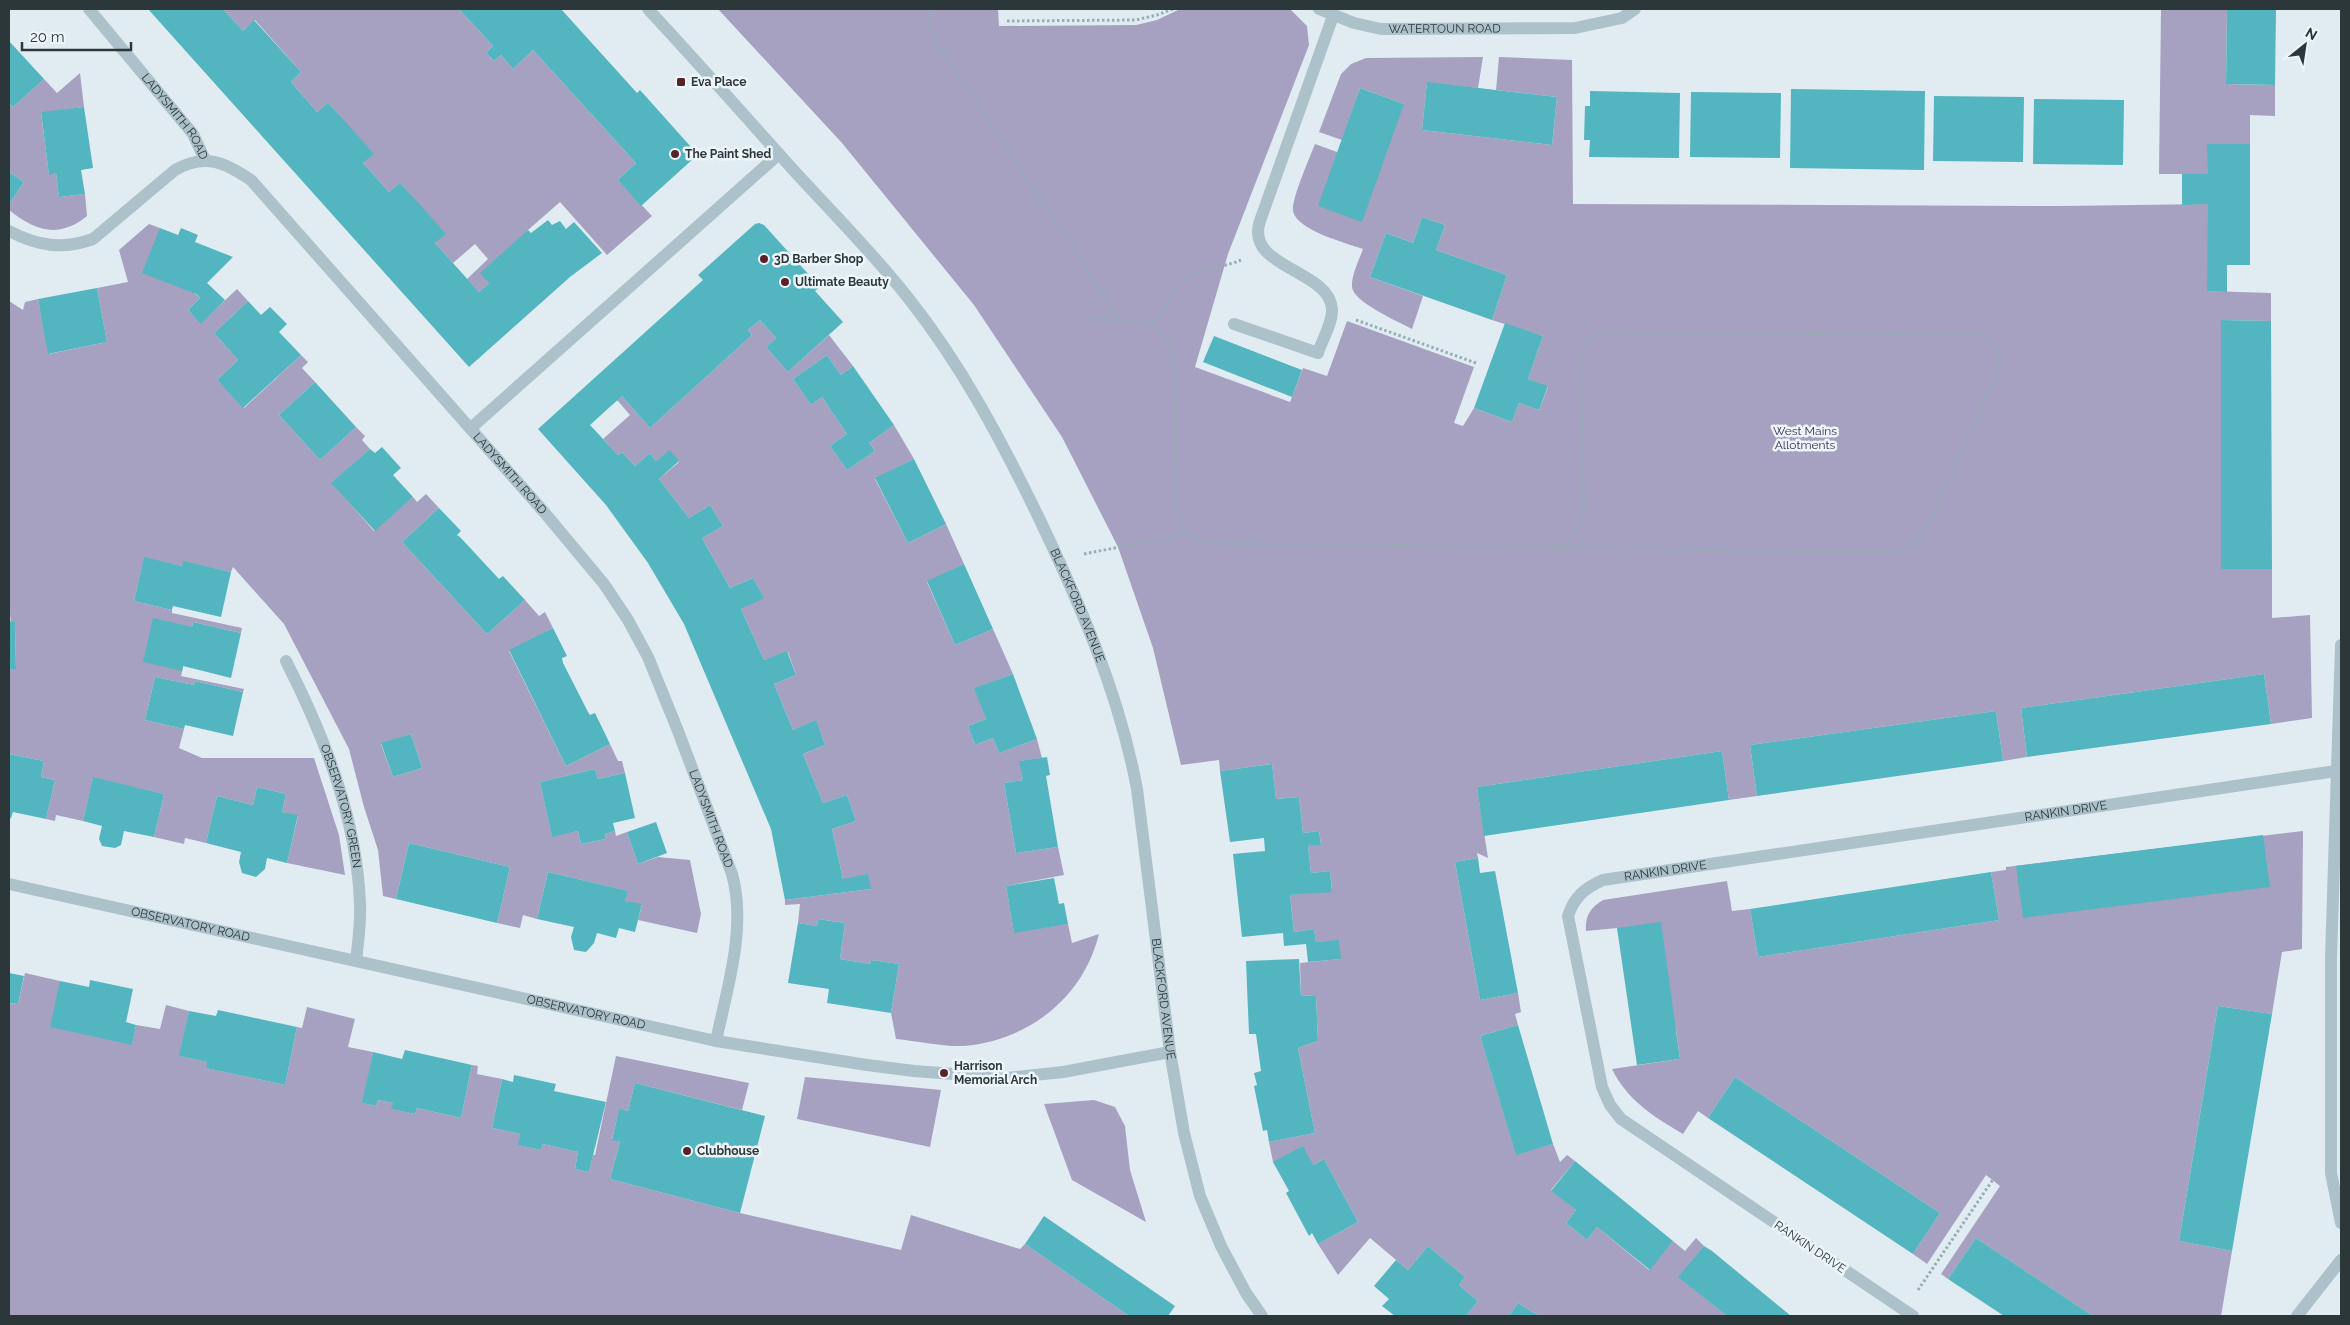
<svg xmlns="http://www.w3.org/2000/svg" width="2350" height="1325" viewBox="0 0 2350 1325" font-family="Raleway,sans-serif">
<style>
.green{fill:#a7a1c1;fill-rule:evenodd}
.building{fill:#52b5bf}
.lines{fill:none;stroke-linecap:round;stroke-linejoin:round}
.path{stroke:#97adb6;stroke-width:3;stroke-dasharray:2.5 2.5;stroke-linecap:butt}
.service{stroke:#adc1ca;stroke-width:12}
.minor{stroke:#adc1ca;stroke-width:12}
.tertiary{stroke:#adc1ca;stroke-width:12}
.poi-dot{fill:#582328;stroke:#edf5fa;stroke-width:2}
.labels{text-anchor:middle;stroke-width:5;stroke-linejoin:round;paint-order:stroke}
.street-label{font-size:12px;fill:#2b3739;stroke:#edf5fa}
.poi-label{font-size:12px;font-weight:bold;fill:#2b3739;stroke:#edf5fa;text-anchor:start}
.park-label{font-size:12px;fill:#383056;stroke:#edf5fa}
</style>
<rect width="100%" height="100%" fill="#e1ecf2"/>
<path class="green" d="M 223,9 L 459,9 L 493,46 L 486,53 L 494,61 L 501,55 L 513,69 L 533,50 L 636,163 L 618,180 L 652,216 L 607,255 L 560,202 L 528,230 L 489,283 L 479,292 L 467,279 L 488,259 L 475,244 L 453,263 L 435,243 L 445,234 L 400,183 L 389,192 L 363,163 L 373,154 L 328,103 L 317,112 L 291,82 L 301,72 L 255,20 L 243,31 Z
M 718,9 L 998,9 L 999,26 L 1136,25 L 1157,20 L 1180,9 L 1290,9 L 1307,26 L 1309,45 L 1228,254 L 1195,367 L 1290,402 L 1303,368 L 1327,376 L 1347,321 L 1474,367 L 1454,423 L 1463,426 L 1474,408 L 1512,422 L 1519,403 L 1539,410 L 1548,387 L 1528,379 L 1543,336 L 1492,320 L 1507,275 L 1436,250 L 1445,225 L 1422,217 L 1413,243 L 1386,233 L 1370,277 L 1423,296 L 1412,329 C 1399,322 1353,302 1352,287 C 1351,276 1359,260 1363,249 C 1346,243 1296,230 1293,211 C 1291,200 1310,157 1315,144 L 1337,152 L 1404,104 L 1360,88 L 1342,140 L 1319,132 L 1341,74 L 1351,64 L 1366,58 L 1483,57 L 1478,88 L 1427,83 L 1422,130 L 1552,145 L 1557,97 L 1496,90 L 1499,57 L 1572,60 L 1573,204 L 2061,206 L 2208,204 L 2208,291 L 2271,293 L 2271,321 L 2221,320 L 2221,569 L 2272,569 L 2272,618 L 2310,615 L 2312,718 L 2271,724 L 2264,674 L 2021,708 L 2027,757 L 2003,761 L 1996,711 L 1750,745 L 1757,796 L 1729,800 L 1722,751 L 1477,787 L 1488,858 L 1477,853 L 1478,858 L 1455,862 L 1480,1000 L 1518,993 L 1521,1012 L 1515,1014 L 1518,1025 L 1480,1036 L 1516,1154 L 1553,1144 L 1560,1162 L 1567,1155 L 1575,1161 L 1551,1190 L 1576,1210 L 1566,1223 L 1587,1240 L 1597,1227 L 1649,1270 L 1673,1241 L 1685,1251 L 1696,1238 L 1704,1246 L 1679,1277 L 1727,1316 L 1539,1316 L 1518,1303 L 1509,1316 L 1466,1316 L 1478,1301 L 1459,1285 L 1465,1277 L 1428,1246 L 1408,1270 L 1370,1238 L 1338,1275 L 1318,1244 L 1358,1222 L 1324,1159 L 1313,1165 L 1273,1162 L 1269,1142 L 1315,1133 L 1298,1048 L 1318,1041 L 1316,995 L 1301,996 L 1300,963 L 1340,959 L 1339,941 L 1316,942 L 1314,929 L 1294,932 L 1290,895 L 1332,891 L 1330,871 L 1311,873 L 1308,846 L 1321,844 L 1319,831 L 1303,833 L 1299,797 L 1276,799 L 1272,764 L 1220,771 L 1219,760 L 1181,765 L 1153,648 L 1118,547 L 1062,437 L 974,305 L 842,143 Z
M 2161,9 L 2227,9 L 2226,84 L 2275,85 L 2275,116 L 2250,115 L 2250,144 L 2208,144 L 2208,174 L 2159,174 Z
M 80,73 L 84,107 L 41,113 L 49,174 L 56,173 L 59,197 L 85,194 L 87,216 C 59,239 35,231 9,210 L 9,204 L 24,182 L 9,172 L 9,103 L 13,107 L 44,79 L 57,93 Z
M 149,224 L 160,228 L 194,293 L 200,298 L 188,310 L 201,323 L 237,289 L 248,301 L 214,333 L 238,360 L 217,380 L 244,408 L 301,355 L 308,362 L 302,368 L 315,382 L 279,415 L 320,460 L 356,427 L 365,436 L 362,440 L 370,449 L 332,483 L 374,531 L 413,497 L 417,502 L 426,494 L 439,508 L 402,542 L 487,634 L 525,600 L 539,616 L 545,612 L 553,628 L 509,651 L 566,766 L 610,744 L 618,761 L 622,761 L 625,773 L 598,779 L 595,769 L 540,782 L 552,836 L 578,831 L 581,844 L 606,839 L 605,834 L 615,831 L 616,836 L 627,832 L 638,864 L 658,857 L 690,860 L 701,914 L 697,933 L 638,920 L 642,905 L 625,901 L 627,891 L 548,872 L 537,919 L 523,915 L 520,928 L 497,923 L 510,867 L 409,843 L 396,899 L 383,896 L 378,850 L 364,807 L 349,749 L 284,624 L 233,567 L 231,572 L 184,562 L 182,566 L 144,558 L 134,601 L 172,610 L 172,613 L 242,628 L 241,633 L 193,622 L 181,676 L 244,689 L 243,692 L 195,681 L 194,685 L 155,677 L 145,720 L 184,729 L 179,748 L 202,758 L 314,758 L 339,835 L 345,875 L 287,863 L 298,816 L 282,812 L 286,794 L 257,787 L 253,805 L 217,796 L 206,843 L 185,838 L 184,844 L 154,837 L 164,794 L 93,778 L 83,821 L 56,815 L 55,821 L 46,819 L 55,780 L 41,777 L 44,761 L 9,754 L 9,669 L 16,669 L 15,623 L 11,622 L 9,607 L 9,301 L 23,310 L 25,302 L 38,299 L 49,354 L 107,342 L 97,288 L 128,282 L 119,250 ZM 411,734 L 422,768 L 393,777 L 381,744 Z
M 760,320 L 776,338 L 766,347 L 788,372 L 829,335 L 853,366 L 841,375 L 827,355 L 793,379 L 811,405 L 822,397 L 847,434 L 830,446 L 847,470 L 875,451 L 869,443 L 894,425 L 914,459 L 875,479 L 908,543 L 946,524 L 964,564 L 927,582 L 955,645 L 993,629 L 1013,674 L 975,688 L 986,719 L 968,726 L 975,745 L 993,738 L 999,753 L 1037,739 L 1042,758 L 1020,761 L 1023,780 L 1004,783 L 1016,853 L 1058,847 L 1064,875 L 1006,886 L 1014,932 L 1068,924 L 1072,943 L 1099,934 C 1083,998 1029,1040 964,1046 C 944,1047 917,1041 896,1039 L 891,1013 L 899,964 L 871,960 L 870,964 L 840,959 L 845,923 L 818,919 L 817,926 L 798,923 L 800,904 L 785,905 L 785,900 L 871,889 L 843,879 L 832,829 L 856,821 L 847,795 L 823,803 L 803,754 L 825,745 L 816,721 L 793,730 L 774,684 L 796,675 L 788,652 L 764,660 L 741,609 L 763,597 L 753,578 L 730,588 L 702,538 L 723,526 L 710,505 L 689,518 L 659,479 L 679,462 L 670,451 L 656,461 L 650,453 L 635,466 L 622,452 L 618,455 L 603,439 L 630,415 L 617,400 L 622,396 L 650,428 L 752,335 L 748,330 Z
M 2303,831 L 2302,949 L 2282,952 L 2272,1014 L 2218,1006 L 2179,1241 L 2232,1251 L 2221,1316 L 2093,1316 L 1976,1238 L 1948,1279 L 1941,1274 L 2000,1186 L 1986,1175 L 1927,1264 L 1913,1254 L 1940,1213 L 1735,1077 L 1708,1118 L 1698,1111 L 1683,1134 C 1654,1117 1627,1100 1612,1069 L 1680,1059 L 1676,1029 L 1617,928 L 1586,931 C 1585,916 1590,908 1603,900 L 1727,881 L 1732,911 L 1750,909 L 1758,957 L 1999,920 L 1991,872 L 2006,870 L 2006,867 Z
M 25,973 L 60,981 L 132,1044 L 136,1025 L 160,1029 L 166,1005 L 189,1011 L 180,1056 L 207,1062 L 207,1068 L 285,1085 L 297,1027 L 302,1028 L 307,1007 L 355,1019 L 348,1047 L 373,1052 L 363,1103 L 376,1106 L 378,1100 L 393,1103 L 392,1109 L 415,1114 L 417,1108 L 461,1118 L 472,1065 L 478,1066 L 477,1074 L 502,1079 L 492,1128 L 520,1134 L 519,1145 L 541,1150 L 543,1144 L 578,1152 L 575,1169 L 589,1172 L 593,1155 L 595,1155 L 616,1056 L 749,1083 L 742,1110 L 635,1083 L 628,1111 L 619,1110 L 612,1139 L 620,1142 L 610,1179 L 740,1213 L 901,1250 L 911,1215 L 1020,1249 L 1025,1244 L 1129,1316 L 9,1316 L 9,1003 L 18,1004 Z
M 805,1077 L 941,1090 L 930,1147 L 797,1119 Z
M 1094,1100 L 1115,1107 L 1125,1126 L 1130,1170 L 1146,1222 L 1072,1180 L 1044,1104 Z"/>
<path class="building" d="M 148,9 L 223,9 L 243,31 L 254,20 L 301,72 L 291,82 L 317,112 L 328,103 L 351,128 L 374,154 L 363,163 L 389,192 L 400,183 L 423,208 L 446,234 L 435,243 L 479,292 L 489,283 L 480,273 L 528,230 L 531,233 L 548,220 L 552,225 L 560,221 L 566,229 L 574,222 L 602,253 L 570,277 L 469,367 Z
M 459,9 L 561,9 L 637,93 L 640,90 L 691,147 L 693,159 L 641,206 L 618,180 L 636,163 L 533,50 L 513,69 L 501,55 L 494,61 L 486,53 L 493,46 Z
M 2227,9 L 2276,9 L 2275,85 L 2226,84 Z
M 9,41 L 44,79 L 13,107 L 9,103 Z
M 1427,82 L 1557,97 L 1552,145 L 1422,130 Z
M 1360,88 L 1404,104 L 1362,222 L 1318,206 Z
M 1791,89 L 1925,91 L 1924,170 L 1790,168 Z
M 1590,91 L 1680,93 L 1679,158 L 1589,157 L 1590,140 L 1584,140 L 1585,106 L 1590,106 Z
M 1691,92 L 1781,93 L 1780,158 L 1690,157 Z
M 1934,96 L 2024,97 L 2023,162 L 1933,161 Z
M 2034,99 L 2124,100 L 2123,165 L 2033,164 Z
M 84,107 L 93,168 L 81,170 L 85,194 L 59,197 L 56,173 L 49,175 L 41,112 Z
M 2207,144 L 2250,144 L 2250,265 L 2227,265 L 2227,292 L 2207,291 L 2208,204 L 2182,205 L 2182,174 L 2208,174 Z
M 9,172 L 24,182 L 9,204 Z
M 1422,217 L 1445,225 L 1436,250 L 1507,275 L 1492,320 L 1370,277 L 1386,233 L 1413,243 Z
M 759,223 L 764,225 L 820,287 L 815,291 L 843,322 L 788,372 L 766,347 L 776,338 L 760,320 L 748,330 L 752,335 L 650,428 L 622,396 L 590,425 L 618,455 L 622,452 L 635,466 L 650,453 L 656,461 L 670,450 L 679,461 L 659,479 L 689,518 L 710,505 L 723,526 L 702,538 L 730,588 L 753,578 L 764,598 L 741,609 L 764,660 L 787,651 L 796,675 L 774,684 L 793,730 L 816,720 L 825,745 L 803,754 L 823,803 L 847,795 L 856,821 L 832,829 L 843,879 L 868,874 L 871,889 L 785,900 L 771,829 L 684,624 L 648,563 L 606,505 L 538,429 L 703,280 L 698,275 L 755,224 Z
M 160,228 L 178,235 L 181,228 L 198,235 L 195,242 L 233,257 L 207,283 L 225,300 L 201,324 L 188,310 L 200,298 L 196,294 L 142,273 Z
M 97,288 L 107,342 L 48,354 L 38,299 Z
M 248,301 L 261,315 L 270,307 L 287,324 L 279,332 L 301,355 L 243,408 L 217,380 L 238,360 L 214,333 Z
M 2221,320 L 2271,321 L 2272,569 L 2221,569 Z
M 1505,323 L 1543,336 L 1528,379 L 1548,386 L 1539,410 L 1519,403 L 1512,422 L 1474,408 Z
M 1214,336 L 1302,370 L 1292,397 L 1203,362 Z
M 827,355 L 841,375 L 853,366 L 894,425 L 869,443 L 875,451 L 847,470 L 830,446 L 847,434 L 822,397 L 811,405 L 793,379 Z
M 315,382 L 356,427 L 320,460 L 279,415 Z
M 382,447 L 401,468 L 393,475 L 413,497 L 375,531 L 331,483 L 370,449 L 375,453 Z
M 914,459 L 946,524 L 908,543 L 875,478 Z
M 439,508 L 461,531 L 457,535 L 460,537 L 499,579 L 503,576 L 525,600 L 487,634 L 402,542 Z
M 144,557 L 182,566 L 183,561 L 231,572 L 221,617 L 173,606 L 172,610 L 134,601 Z
M 964,564 L 993,629 L 955,645 L 927,581 Z
M 9,618 L 11,622 L 15,622 L 16,669 L 9,669 Z
M 153,618 L 192,627 L 193,622 L 241,633 L 231,678 L 183,666 L 182,671 L 143,662 Z
M 553,628 L 567,656 L 562,658 L 563,663 L 588,712 L 590,715 L 595,713 L 610,744 L 566,766 L 509,650 Z
M 1013,674 L 1037,739 L 999,753 L 993,738 L 975,745 L 968,726 L 986,719 L 974,688 Z
M 2264,674 L 2271,724 L 2027,757 L 2021,708 Z
M 155,677 L 194,685 L 195,681 L 243,692 L 233,736 L 185,725 L 184,729 L 145,720 Z
M 1996,711 L 2003,761 L 1757,796 L 1750,745 Z
M 411,734 L 422,768 L 393,777 L 381,743 Z
M 1722,751 L 1729,800 L 1484,836 L 1477,787 Z
M 9,754 L 44,761 L 41,777 L 55,780 L 46,819 L 13,812 L 11,818 L 9,819 Z
M 1047,757 L 1050,775 L 1046,776 L 1058,847 L 1016,853 L 1004,783 L 1023,780 L 1019,761 Z
M 1272,764 L 1276,799 L 1299,797 L 1303,833 L 1319,831 L 1321,845 L 1308,846 L 1311,873 L 1330,871 L 1332,892 L 1290,895 L 1294,932 L 1314,929 L 1316,942 L 1339,940 L 1341,959 L 1308,962 L 1306,944 L 1284,946 L 1283,933 L 1242,937 L 1233,854 L 1265,851 L 1264,838 L 1230,842 L 1220,771 Z
M 595,769 L 598,779 L 625,773 L 635,818 L 613,823 L 615,831 L 605,834 L 606,839 L 581,844 L 578,831 L 552,837 L 540,782 Z
M 93,777 L 164,794 L 154,837 L 124,831 L 121,845 L 115,848 L 102,846 L 99,839 L 102,826 L 83,821 Z
M 257,787 L 286,794 L 282,812 L 298,815 L 287,863 L 267,858 L 265,869 L 256,877 L 242,873 L 239,862 L 241,852 L 206,843 L 217,796 L 253,805 Z
M 656,822 L 667,853 L 638,864 L 627,832 Z
M 2263,835 L 2270,887 L 2023,918 L 2016,866 Z
M 409,843 L 510,867 L 497,923 L 396,899 Z
M 1478,858 L 1480,873 L 1495,871 L 1518,993 L 1480,1000 L 1455,862 Z
M 548,872 L 628,891 L 625,901 L 642,904 L 635,932 L 619,928 L 616,938 L 597,933 L 594,943 L 586,952 L 574,950 L 571,937 L 574,927 L 537,919 Z
M 1991,872 L 1999,920 L 1758,957 L 1750,909 Z
M 1054,878 L 1059,904 L 1064,903 L 1068,924 L 1014,933 L 1006,886 Z
M 818,919 L 845,923 L 840,959 L 870,964 L 871,960 L 899,964 L 891,1013 L 827,1003 L 829,989 L 788,983 L 798,923 L 817,926 Z
M 1661,922 L 1680,1059 L 1637,1065 L 1617,928 Z
M 1299,959 L 1301,996 L 1316,995 L 1318,1041 L 1298,1048 L 1315,1133 L 1269,1142 L 1267,1130 L 1263,1131 L 1254,1086 L 1257,1085 L 1254,1073 L 1261,1071 L 1256,1034 L 1249,1034 L 1246,961 Z
M 9,973 L 24,976 L 18,1004 L 9,1003 Z
M 90,980 L 133,989 L 126,1022 L 136,1025 L 132,1045 L 50,1027 L 60,981 L 89,987 Z
M 2218,1006 L 2272,1014 L 2232,1251 L 2179,1241 Z
M 218,1010 L 297,1027 L 285,1085 L 206,1068 L 207,1062 L 179,1056 L 189,1011 L 216,1016 Z
M 1518,1025 L 1553,1144 L 1516,1155 L 1480,1036 Z
M 405,1050 L 472,1065 L 461,1118 L 417,1108 L 415,1114 L 391,1109 L 393,1103 L 378,1100 L 376,1106 L 362,1103 L 373,1052 L 402,1059 Z
M 514,1075 L 556,1084 L 554,1091 L 606,1102 L 589,1172 L 575,1169 L 578,1152 L 543,1144 L 541,1150 L 518,1145 L 520,1134 L 492,1128 L 502,1079 L 513,1082 Z
M 1735,1077 L 1940,1213 L 1913,1254 L 1708,1118 Z
M 635,1083 L 765,1116 L 740,1213 L 610,1179 L 620,1142 L 612,1140 L 619,1109 L 628,1111 Z
M 1303,1146 L 1313,1165 L 1324,1159 L 1358,1222 L 1318,1244 L 1312,1233 L 1309,1236 L 1286,1193 L 1289,1191 L 1273,1162 Z
M 1575,1161 L 1673,1241 L 1650,1270 L 1597,1227 L 1587,1240 L 1566,1223 L 1576,1210 L 1551,1191 Z
M 1044,1216 L 1175,1306 L 1168,1316 L 1129,1316 L 1025,1244 Z
M 1976,1238 L 2093,1316 L 2004,1316 L 1948,1279 Z
M 1428,1246 L 1465,1277 L 1459,1285 L 1478,1301 L 1466,1316 L 1395,1316 L 1382,1306 L 1389,1299 L 1374,1286 L 1396,1260 L 1408,1270 Z
M 1704,1246 L 1712,1251 L 1791,1316 L 1727,1316 L 1678,1277 Z
M 1518,1303 L 1539,1316 L 1509,1316 Z"/>
<g class="lines">
<path class="path" d="M 929,9 L 929,26 L 937,44 L 1120,319
M 1007,21 L 1136,20 L 1157,15 L 1173,9
M 1088,319 C 1114,320 1152,316 1168,341 C 1171,347 1172,356 1174,363 L 1177,520 L 1185,534 L 1206,543 L 1893,552 L 1914,543 L 1929,522 L 2000,368 L 1998,347 L 1982,334 L 1599,333 L 1586,341 L 1580,361 L 1584,518 L 1575,533 L 1560,548
M 1356,320 L 1476,363
M 1152,327 C 1165,307 1176,280 1200,272 C 1213,267 1227,266 1241,260
M 1084,554 L 1185,534
M 1918,1290 L 1998,1172"/>
<path class="service" d="M 1234,324 L 1318,353 C 1322,340 1333,322 1332,309 C 1329,269 1244,268 1260,221 L 1333,16"/>
<g class="minor">
<path id="s1" d="M 89,9 L 193,134 L 205,160"/>
<path id="s2" d="M 1319,9 L 1354,23 L 1381,29 L 1575,28 L 1622,18 L 1635,9"/>
<path id="s3" d="M 9,231 C 38,246 62,250 93,239 L 175,170 C 205,153 224,162 251,180 L 544,512 L 604,584 L 628,620 L 648,657 L 678,731 L 732,874 C 747,927 727,989 716,1041"/>
<path d="M 471,428 L 779,154"/>
<path d="M 2341,645 L 2331,958 L 2331,1173 L 2341,1223"/>
<path id="s4" d="M 286,661 C 324,736 357,818 360,904 C 361,923 358,942 356,961"/>
<path id="s5" d="M 9,884 L 716,1041 L 867,1065 L 914,1071 L 1007,1078 L 1063,1072 L 1170,1052"/>
<path id="s6" d="M 1913,1316 L 1621,1119 L 1610,1105 L 1602,1087 L 1568,916 C 1574,897 1585,888 1603,880 L 2336,771"/>
<path d="M 2297,1316 L 2341,1260"/>
</g>
<path class="tertiary" id="s7" d="M 648,9 C 698,63 747,118 796,173 C 834,214 874,254 909,299 C 962,366 1001,440 1038,516 C 1080,604 1119,693 1137,789 L 1170,1052 L 1184,1133 L 1200,1196 L 1221,1246 L 1246,1293 L 1262,1316"/>
</g>
<g class="poi-dot">
<rect x="676" y="77" width="10" height="10" rx="2.5"/>
<circle cx="675" cy="154" r="5"/>
<circle cx="764" cy="259" r="5"/>
<circle cx="785" cy="282" r="5"/>
<circle cx="944" cy="1073" r="5"/>
<circle cx="687" cy="1151" r="5"/>
</g>
<g class="labels">
<g class="street-label">
<text dy="4" stroke="none"><textPath href="#s2" startOffset="129">WATERTOUN ROAD</textPath></text>
<text dy="4" stroke="none"><textPath href="#s1" startOffset="138">LADYSMITH ROAD</textPath></text>
<text dy="4" stroke="none"><textPath href="#s3" startOffset="668">LADYSMITH ROAD</textPath></text>
<text dy="4" stroke="none"><textPath href="#s7" startOffset="741">BLACKFORD AVENUE</textPath></text>
<text dy="4" stroke="none"><textPath href="#s4" startOffset="156">OBSERVATORY GREEN</textPath></text>
<text dy="4" stroke="none"><textPath href="#s6" startOffset="1084">RANKIN DRIVE</textPath></text>
<text dy="4" stroke="none"><textPath href="#s3" startOffset="1072">LADYSMITH ROAD</textPath></text>
<text dy="4" stroke="none"><textPath href="#s6" startOffset="679">RANKIN DRIVE</textPath></text>
<text dy="4" stroke="none"><textPath href="#s5" startOffset="186">OBSERVATORY ROAD</textPath></text>
<text dy="4" stroke="none"><textPath href="#s7" startOffset="1146">BLACKFORD AVENUE</textPath></text>
<text dy="4" stroke="none"><textPath href="#s5" startOffset="591">OBSERVATORY ROAD</textPath></text>
<text transform="translate(1810 1247) rotate(34)" y="4">RANKIN DRIVE</text>
</g>
<g class="poi-label">
<text x="691" y="86">Eva Place</text>
<text x="685" y="158">The Paint Shed</text>
<text x="774" y="263">3D Barber Shop</text>
<text x="795" y="286">Ultimate Beauty</text>
<text x="954" y="1070">Harrison<tspan x="954" dy="14">Memorial Arch</tspan></text>
<text x="697" y="1155">Clubhouse</text>
</g>
<g class="park-label">
<text x="1805" y="435">West Mains<tspan x="1805" dy="14">Allotments</tspan></text>
</g>
</g>
<rect width="2350" height="1325" fill="none" stroke="#2b3739" stroke-width="20"/>
<g transform="translate(2305 45) rotate(30)" stroke="#edf5fa" stroke-width="4" paint-order="stroke">
<path d="M0-4L9 19L0 12L-9 19Z" fill="#2b3739"/>
<text y="-8" font-size="14" font-weight="bold" text-anchor="middle" fill="#2b3739">N</text>
</g>
<path d="M22 42v8h109v-8" fill="none" stroke="#2b3739" stroke-width="2.5"/>
<text x="30" y="42" font-size="15" fill="#2b3739" stroke="#edf5fa" stroke-width="4" paint-order="stroke">20 m</text>
</svg>
